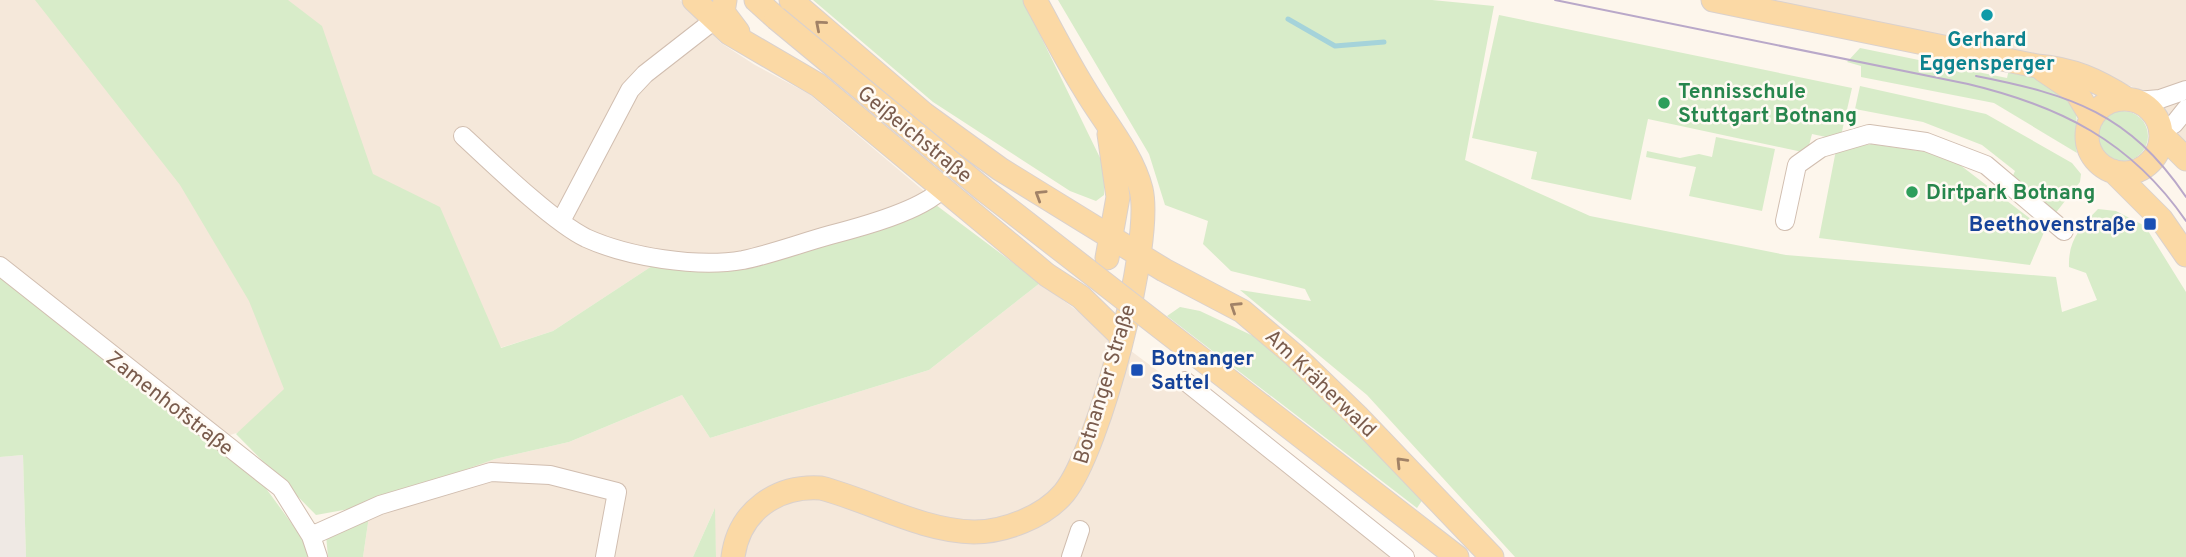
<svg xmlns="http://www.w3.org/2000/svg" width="2186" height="557" viewBox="0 0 2186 557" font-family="Overpass,sans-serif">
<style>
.residential{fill:#f5e8da}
.industrial{fill:#efe9e4}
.green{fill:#d8ecc9}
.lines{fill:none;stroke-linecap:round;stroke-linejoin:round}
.stream{stroke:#a5d3da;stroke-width:5}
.minor-casing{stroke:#d1beb0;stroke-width:20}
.major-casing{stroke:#dad1cd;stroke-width:25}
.minor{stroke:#fff;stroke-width:18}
.major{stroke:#fbd9a5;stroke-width:23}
.tram{stroke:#b9a8c9;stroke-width:2}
.major-bridge-casing{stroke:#dad1cd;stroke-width:25;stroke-linecap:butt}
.major-bridge{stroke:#fbd9a5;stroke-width:23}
.oneway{stroke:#a18267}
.culture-dot{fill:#0f9aa8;stroke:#fffaf3;stroke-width:2.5}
.leisure-dot{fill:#2e9e5b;stroke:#fffaf3;stroke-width:2.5}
.transit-dot{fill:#1a4fb4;stroke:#fffaf3;stroke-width:2.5}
.labels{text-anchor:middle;stroke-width:5;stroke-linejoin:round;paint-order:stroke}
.culture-label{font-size:21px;font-weight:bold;fill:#0d838f;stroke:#fffaf3}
.leisure-label{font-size:21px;font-weight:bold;fill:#27864d;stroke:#fffaf3;text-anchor:start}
.street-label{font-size:21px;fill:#7a5c4d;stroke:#fffaf3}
.transit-label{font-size:21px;font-weight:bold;fill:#164399;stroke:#fffaf3;text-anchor:end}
</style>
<rect width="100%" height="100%" fill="#fdf6ec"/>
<path class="residential" d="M 0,0 L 680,0 L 721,43 L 755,65 L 809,94 L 925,192 L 757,267 L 733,271 L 695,272 L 652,266 L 553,331 L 227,436 L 0,258 Z
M 1760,0 L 2186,0 L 2186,145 L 2148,93 L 2070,62 Z
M 1040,283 L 1202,404 L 1390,557 L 716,557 L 714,510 L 693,557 L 363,557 L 369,516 L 407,489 L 495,459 L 569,442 L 682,395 L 710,438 L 929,370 Z"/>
<path class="industrial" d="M 23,455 L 26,557 L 0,557 L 0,457 Z"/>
<path class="green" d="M 35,0 L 288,0 L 322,26 L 373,174 L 440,207 L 501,348 L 553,331 L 652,266 C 688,271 721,274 757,267 L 936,205 L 1040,283 L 929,370 L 710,438 L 682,395 L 569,442 L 495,459 L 360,507 L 316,515 L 236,434 L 284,389 L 249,301 L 180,185 Z
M 813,0 L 1023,0 L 1105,168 L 1104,195 L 1096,201 L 1070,191 L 933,102 Z
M 1058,0 L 1432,0 L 1494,6 L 1465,160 L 1590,216 L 1786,255 L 2056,277 L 2062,312 L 2097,300 L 2086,273 L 2069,267 C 2068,240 2080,228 2098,209 L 2116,211 L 2145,226 L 2186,292 L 2186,557 L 1515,557 L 1367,395 L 1240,290 L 1311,301 L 1305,289 L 1231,271 L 1203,244 L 1208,221 L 1165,205 L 1149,154 Z
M 1499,15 L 1852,88 L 1840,140 L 1812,134 L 1807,153 L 1648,119 L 1631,200 L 1531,179 L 1537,152 L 1472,138 Z
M 1860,48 L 2007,78 L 2009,69 C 2031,74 2072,87 2076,114 C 2078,127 2074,139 2077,153 L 1994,103 L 1861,77 L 1861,66 L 1847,62 Z
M 1860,86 L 1986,114 L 2072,163 L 2081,174 L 2080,182 L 2054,215 L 2011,180 L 2015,171 L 1982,145 L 1923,122 L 1855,109 Z
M2098 136a25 25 0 1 1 50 0a25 25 0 1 1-50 0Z
M 1716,137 L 1775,149 L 1762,211 L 1689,196 L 1696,167 L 1646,157 L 1647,151 L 1680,158 L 1699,154 L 1712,157 Z
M 1871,144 L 1947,155 L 2045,230 L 2030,265 L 1819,238 L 1836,150 Z
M 0,277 L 265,487 L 303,539 L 310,557 L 26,557 L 23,455 L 0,457 Z
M 1180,307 L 1200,311 L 1264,341 L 1423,499 L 1417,508 L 1167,316 Z
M 715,508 L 716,557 L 693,557 Z
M 369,516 L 363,557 L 328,557 L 326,535 Z"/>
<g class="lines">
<path class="stream" d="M 1288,19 L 1335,46 L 1384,42"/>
<defs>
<path id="minor" d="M 2137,101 L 2160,99 L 2186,90
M 2161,129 L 2174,124 L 2186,109
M 463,136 C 492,163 553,222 586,238 C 628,257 697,268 743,260 C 772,254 801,243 830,235 C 861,227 921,211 942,189
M 561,221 L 630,90 L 645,74 L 713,21
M 1785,221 L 1797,165 L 1821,148 L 1869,134 L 1926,142 L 1986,165 L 2064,231
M 0,266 L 281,488 L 311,536 L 318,557
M 1185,381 L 1405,557
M 311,536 L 380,505 L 491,472 L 550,475 L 617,492 L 605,557
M 1071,557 L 1080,530"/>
<path id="major" d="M 694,0 L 729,33 L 818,85 L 1047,275 L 1081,297 L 1121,336
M 725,0 L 723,12 L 738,32
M 756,0 L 776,18
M 791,0 L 924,114 L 1000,169 L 1164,270 L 1242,311 L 1294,355 L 1357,416 L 1492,557
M 1713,0 L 2037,66 C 2073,69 2097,80 2127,99
M 2043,70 L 2077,93 L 2092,118
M2087 136a37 37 0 1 1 74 0a37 37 0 1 1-74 0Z
M 2161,134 L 2186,159
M 2113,171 L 2161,219 L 2186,255
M 1107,258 L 1118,197 L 1109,134
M 1262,406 L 1457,557
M 733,557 C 739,511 777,485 821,488 C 871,501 922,531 974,532 C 1004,532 1044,517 1064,493 C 1099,451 1154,242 1141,189 C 1132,153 1102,119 1084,88 C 1066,59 1051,29 1035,0"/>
</defs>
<use href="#minor" class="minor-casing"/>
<use href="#major" class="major-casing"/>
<use href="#minor" class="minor"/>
<use href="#major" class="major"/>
<path class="tram" d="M 1555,0 L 1968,84 C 2060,106 2131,141 2186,221
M 1976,76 C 2072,95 2129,113 2186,197"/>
<defs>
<path id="major-bridge" d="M 776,18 L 984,190 L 1262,406"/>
</defs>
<use href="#major-bridge" class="major-bridge-casing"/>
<use href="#major-bridge" class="major-bridge"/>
</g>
<defs><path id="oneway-chevron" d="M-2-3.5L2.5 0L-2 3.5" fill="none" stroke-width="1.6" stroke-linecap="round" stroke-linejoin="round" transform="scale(1.75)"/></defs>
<g class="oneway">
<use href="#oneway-chevron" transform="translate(820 25) rotate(-139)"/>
<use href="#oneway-chevron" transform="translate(1040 195) rotate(-148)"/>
<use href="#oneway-chevron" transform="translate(1235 307) rotate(-147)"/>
<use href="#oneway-chevron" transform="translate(1401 462) rotate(-134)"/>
</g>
<circle class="culture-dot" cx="1987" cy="15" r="7"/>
<g class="leisure-dot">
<circle cx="1664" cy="103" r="7"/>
<circle cx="1912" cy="192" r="7"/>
</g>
<g class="transit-dot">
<rect x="2143" y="217" width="14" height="14" rx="3.5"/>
<rect x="1130" y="363" width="14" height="14" rx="3.5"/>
</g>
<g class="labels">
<g class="culture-label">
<text x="1987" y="46">Gerhard<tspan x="1987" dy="24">Eggensperger</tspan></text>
</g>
<g class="leisure-label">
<text x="1678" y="98">Tennisschule<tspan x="1678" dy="24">Stuttgart Botnang</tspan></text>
<text x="1926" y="199">Dirtpark Botnang</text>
</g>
<g class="street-label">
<text transform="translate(915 134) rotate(39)" y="7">Geißeichstraße</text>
<text transform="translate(1321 383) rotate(44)" y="7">Am Kräherwald</text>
<text transform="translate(1104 384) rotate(-73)" y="7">Botnanger Straße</text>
<text transform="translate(170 403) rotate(38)" y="7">Zamenhofstraße</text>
</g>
<g class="transit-label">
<text x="2136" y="231">Beethovenstraße</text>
<text x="1151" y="365" text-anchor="start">Botnanger<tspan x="1151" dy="24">Sattel</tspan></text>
</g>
</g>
</svg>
